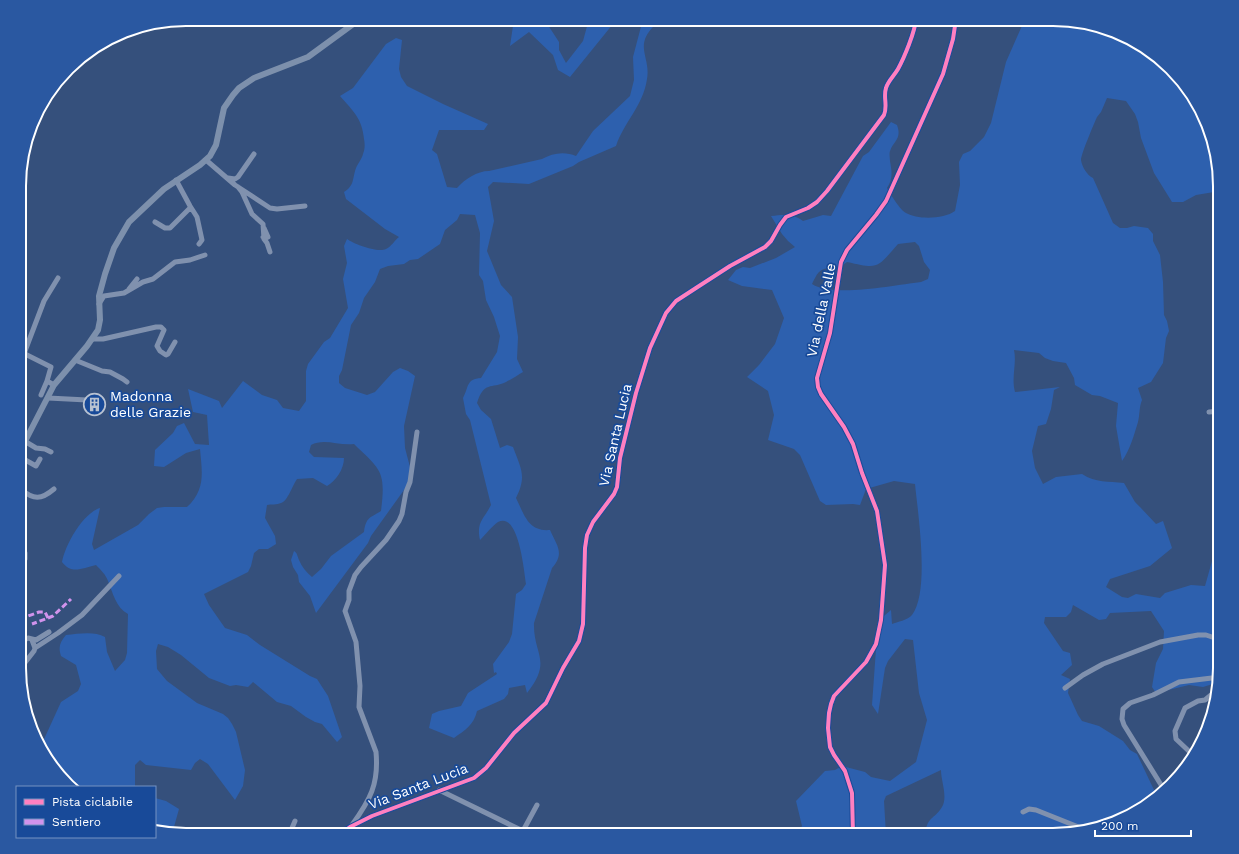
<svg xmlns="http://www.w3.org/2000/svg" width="1239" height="854" viewBox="0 0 1239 854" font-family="'Work Sans',sans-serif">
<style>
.green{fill:#2d60ae;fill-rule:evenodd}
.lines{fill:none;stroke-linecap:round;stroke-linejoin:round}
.minor{stroke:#8091ae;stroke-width:5}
.major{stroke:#7d90ac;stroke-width:6}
.quiet{stroke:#d193ec;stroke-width:3;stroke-dasharray:6 3;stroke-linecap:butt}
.cycleway-casing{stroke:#184a99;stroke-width:6}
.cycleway{stroke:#ff80c0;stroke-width:4}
.labels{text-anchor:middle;stroke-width:3.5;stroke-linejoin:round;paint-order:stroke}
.street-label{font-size:14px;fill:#fff;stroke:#184a99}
.poi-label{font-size:14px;fill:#fff;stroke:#184a99;text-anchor:start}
.rim{fill:none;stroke:#fff;stroke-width:2}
</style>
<rect width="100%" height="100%" fill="#35507c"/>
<path class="green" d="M 514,19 L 544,19 L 559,42 L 559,50 L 566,63 L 583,41 L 589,19 L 617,19 L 570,77 L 558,70 L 553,55 L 529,32 L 510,46 Z
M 643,19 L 682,19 L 676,27 L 668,23 L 655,25 C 633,46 651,57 647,79 C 643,106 624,122 616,146 L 579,162 L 573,166 L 529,184 L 493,182 L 488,187 L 494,221 L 487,251 L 501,285 L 512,297 L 518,337 L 517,359 L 523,372 C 518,375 512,379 506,382 C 491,389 484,381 477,403 L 481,410 L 491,419 L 500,448 L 507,445 L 513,447 C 521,469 527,476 516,498 C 524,514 528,532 550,530 C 557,546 565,553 552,568 L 534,623 C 533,655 553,660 527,693 L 525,685 L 509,688 L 508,694 L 504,699 L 477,711 C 474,725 465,730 454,738 L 429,728 L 432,714 L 439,711 L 461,706 L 468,693 L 497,674 L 496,672 L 494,673 L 493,664 L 509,642 L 512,634 L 516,594 L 522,590 L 526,584 C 524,572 519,511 498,522 C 493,525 485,535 480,540 C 476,522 484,519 491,505 L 470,420 L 466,414 L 463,398 C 469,387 466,379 481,378 L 497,352 L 500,336 L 494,317 L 486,300 L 483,281 L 479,275 L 480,233 L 475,215 L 460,214 L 457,220 L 445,230 L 440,244 L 418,259 L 410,260 L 404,264 L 388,266 L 380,269 L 375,282 L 364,298 L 359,313 L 351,325 L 342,370 L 339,376 L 339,383 L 345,388 L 367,395 L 375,392 L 393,372 L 400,368 L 408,371 L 415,376 L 404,426 L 405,448 L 410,467 L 409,483 L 371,536 L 368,543 L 316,613 L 310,596 L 299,582 L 298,575 L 293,567 L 291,560 L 294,551 C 298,554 297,556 299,560 C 302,567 306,572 312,577 L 321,569 L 331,556 L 364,532 C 366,517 370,518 381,511 C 386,471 381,470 354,444 C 339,446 324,438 311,445 L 309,452 L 314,457 L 344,458 C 344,469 336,481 327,486 L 313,478 L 297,479 C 292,486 288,501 281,503 C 277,505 271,504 267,505 L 265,518 L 275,536 L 276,544 L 268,549 L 259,549 L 254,553 L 251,566 L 248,572 L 204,594 L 209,605 L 225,628 L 247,635 L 260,645 L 310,676 L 317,679 L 328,696 L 342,737 L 337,742 L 322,724 L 315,722 L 306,717 L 291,706 L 277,702 L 253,682 L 248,687 L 236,685 L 230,686 L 209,678 L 181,655 L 168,647 L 158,644 L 156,651 L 157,669 L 167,681 L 197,703 L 223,714 L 228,718 L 232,724 L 236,732 L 245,770 L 243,786 L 235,800 L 208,764 L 200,759 L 195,763 L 191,770 L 146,765 L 140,760 L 135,765 L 135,787 L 73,787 L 41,751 L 40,748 L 61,702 L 78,691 L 81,684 L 76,665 L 61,656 C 58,647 60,642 66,635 C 79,634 94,631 105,637 L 107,652 L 115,671 L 125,660 L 127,653 L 128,614 C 116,608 113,593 108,581 C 106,575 101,570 96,565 C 82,568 72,575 62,562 C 65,545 83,513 100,508 L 92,544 L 94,550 L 138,525 L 149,514 L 157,508 L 164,507 L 187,507 C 206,489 202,472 200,449 L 186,453 L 164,467 L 154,466 L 155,450 L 173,433 L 177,426 L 184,423 L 195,444 L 209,445 L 207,415 L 193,412 L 188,389 L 219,401 L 222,408 L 243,381 L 262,395 L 277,400 L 283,408 L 299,411 L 306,401 L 306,371 L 308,364 L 324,342 L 330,338 L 348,308 L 343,279 L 347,263 L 344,246 L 347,239 C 354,244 377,253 386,249 C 391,247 395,240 399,237 L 385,229 L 346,199 L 344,192 C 355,185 352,179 356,168 C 358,163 362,159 363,154 C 365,149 365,144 364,139 C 362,118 353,111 340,96 L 353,88 L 386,44 L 396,38 L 402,40 L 399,69 L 401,77 L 407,86 L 443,104 L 488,124 L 484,130 L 439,130 L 432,150 L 437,154 L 447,187 L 457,188 C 465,179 477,171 489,171 L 542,159 C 552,153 565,151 576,156 L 593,131 L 630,96 L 634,80 L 633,57 Z
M 1025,19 L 1063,19 L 1103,27 L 1104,34 L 1149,51 L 1154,53 L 1203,112 L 1220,176 L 1220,191 L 1196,195 L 1183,202 L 1172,202 L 1154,173 L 1141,138 L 1138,122 L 1135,114 L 1126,101 L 1107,98 L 1101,112 L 1097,117 C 1094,124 1081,154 1081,160 C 1082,167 1087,175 1093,178 L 1113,223 L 1120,228 L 1127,228 L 1134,226 L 1148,228 L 1153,234 L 1153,241 L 1160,255 L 1163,282 L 1164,315 L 1167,321 L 1169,331 L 1166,338 L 1163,363 L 1151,382 L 1138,388 L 1142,400 C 1139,407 1140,414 1138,422 C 1134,435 1130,450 1122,461 L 1116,426 L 1118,403 L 1100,396 L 1092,395 L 1075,385 L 1074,378 L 1066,363 L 1053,361 L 1045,358 L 1039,353 L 1014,350 C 1017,363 1011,378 1015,392 L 1060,387 L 1054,390 L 1051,409 L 1046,424 L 1038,426 L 1032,451 L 1035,468 L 1043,484 L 1056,477 L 1082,474 C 1096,483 1108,481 1124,483 L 1135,502 L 1140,507 L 1156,524 L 1163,521 L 1172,548 L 1150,566 L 1110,579 L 1106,587 L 1122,597 L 1128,598 L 1136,594 L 1160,598 L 1165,593 L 1191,585 L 1205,586 L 1214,554 L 1220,552 L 1219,682 L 1203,687 L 1189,685 L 1156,693 L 1152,687 L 1156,663 L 1163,649 L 1164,631 L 1151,611 L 1110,613 L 1106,619 L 1099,620 L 1073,605 L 1071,612 L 1066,617 L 1045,617 L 1044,623 L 1063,651 L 1070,653 L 1072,665 L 1061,675 L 1070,679 L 1068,693 L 1078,715 L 1082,721 L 1099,726 L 1123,741 L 1130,750 L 1137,754 L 1154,790 L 1160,791 L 1127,818 L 1053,835 L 925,835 C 927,816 934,820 942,807 C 948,797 941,781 941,770 L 886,796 L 884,801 L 886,835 L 799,835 L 798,832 L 802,826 L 796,801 L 825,771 L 835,770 L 842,766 L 865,772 L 871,777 L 890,781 L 916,762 L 927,720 L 919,693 L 913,640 L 905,639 L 888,661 L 885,668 L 878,714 L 872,705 L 878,621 L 891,610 L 892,624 C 897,622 908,620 912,615 C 930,592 918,514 915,484 L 894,481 L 866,489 L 860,505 L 853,504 L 826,505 L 820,501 L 800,455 L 794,449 L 768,440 L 774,415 L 768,391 L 747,377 L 759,365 L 775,344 L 784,318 L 772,290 L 742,286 L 728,280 L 736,270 L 743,267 L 750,268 L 776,258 L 795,247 L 788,241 L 782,234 L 771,216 C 783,215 792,213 803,221 L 823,215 L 831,216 L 863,156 L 869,152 L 891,122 L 897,125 C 902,139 894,140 890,151 C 889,154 890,158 890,161 C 892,172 893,179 887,188 C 891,195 900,210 906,213 C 918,220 944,219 955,211 L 960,185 L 959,162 L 963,154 L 970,151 L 984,137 L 991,123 L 1006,62 ZM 915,242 L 919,246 L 924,262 L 930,270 L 928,279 L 921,282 C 894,285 834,298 812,284 C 814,280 816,275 819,272 C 827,265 839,269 847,262 C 879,269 876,269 898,244 Z
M 155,798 L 166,801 L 179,809 L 172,834 L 155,831 Z"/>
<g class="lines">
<path class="minor" d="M 206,160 L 235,185 L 270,208 L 277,209 L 305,206
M 228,178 L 235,179 L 238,177 L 254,154
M 176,180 L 190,206 L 197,217 L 202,240 L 199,244
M 20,183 L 21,181
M 238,187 L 242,192 L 252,214 L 263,224 L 264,239 L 267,243 L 270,252
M 155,222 L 165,228 L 170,228 L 190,208
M 263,237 L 266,238 L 268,237 L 264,228
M 1220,270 L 1216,285 L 1220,301
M 129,289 L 137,279
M 99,304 L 104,296 L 124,293 L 143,282 L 153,279 L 175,262 L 190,260 L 205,255
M 93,339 L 103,339 L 156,327 L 161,327 L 164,330 L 157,346 L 160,351 L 166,355 L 168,354 L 175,342
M 75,360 L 102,371 L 110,372 L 123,379 L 127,382
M 20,368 L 25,354
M 54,385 L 47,381 L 51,367 L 25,354 L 25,351 L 44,301 L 58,278
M 41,395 L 47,381
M 48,398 L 87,400
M 1209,412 L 1220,411
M 26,442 L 36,448 L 45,449 L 51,452
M 20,457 L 36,466 L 40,459
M 20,489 C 34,500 41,500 54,489
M 20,568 L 25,559 L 25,553
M 1220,635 L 1215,634 L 1214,636 L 1220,655
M 20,643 L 28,638 L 36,640 L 49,632
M 35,648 L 58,633 L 82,615 L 119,576
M 20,669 L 34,651 L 35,648 L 32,640
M 1065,688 L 1083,675 L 1103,664 L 1160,642 L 1198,635 L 1206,635 L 1215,638
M 1193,755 L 1176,739 L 1175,731 L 1185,708 L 1198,701 L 1205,700 L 1217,690
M 1163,788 L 1124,725 L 1122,719 L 1123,709 L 1130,703 L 1153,695 L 1179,682 L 1220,677
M 439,790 L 521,830 L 524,829 L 537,805
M 1023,812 L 1029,809 L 1036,810 L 1081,828
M 352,825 C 370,800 379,784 376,752 L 359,707 L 360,686 L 356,642 L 345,611 L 349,600 L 349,591 L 355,575 L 361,567 L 386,540 L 399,521 L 402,514 L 406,492 L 410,482 L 417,432
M 289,835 L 295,821
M 339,835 L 350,827 L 372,816 L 474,778 L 486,768 L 514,733 L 546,703 L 563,668 L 579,641 L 583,624 L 585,548 L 587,535 L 593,522 L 614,494 L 617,487 L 620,458 L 636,393 L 650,348 L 666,313 L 676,301 L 696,288 L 730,266 L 765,247 L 771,241 L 780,225 L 786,217 L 808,208 L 817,202 L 827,191 L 884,115 C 888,106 883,97 886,88 C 888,81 894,76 898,69 C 904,58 915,32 916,19
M 853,835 L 852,793 L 845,771 L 834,755 L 830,747 L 828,728 L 829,713 L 831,704 L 834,696 L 866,662 L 876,644 L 881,620 L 885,565 L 877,511 L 862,473 L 853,444 L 844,427 L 821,394 L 818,387 L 817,378 L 830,333 L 841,262 L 847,250 L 876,215 L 886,201 L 943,74 L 953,39 L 956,19"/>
<path class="major" d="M 20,451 L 54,385 L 87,346 L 98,330 L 100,320 L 99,296 L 105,274 L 114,248 L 129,222 L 164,189 L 200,165 L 210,156 L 216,145 L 224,108 L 233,95 L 239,88 L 254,78 L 308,57 L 360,19"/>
<path class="quiet" d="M 48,618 L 53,616 L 71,599
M 20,619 L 39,612 L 45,612 L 48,618 L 32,624"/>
<defs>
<path id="cycleway" d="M 339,835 L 350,827 L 372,816 L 474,778 L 486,768 L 514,733 L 546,703 L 563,668 L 579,641 L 583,624 L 585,548 L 587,535 L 593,522 L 614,494 L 617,487 L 620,458 L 636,393 L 650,348 L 666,313 L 676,301 L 696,288 L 730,266 L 765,247 L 771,241 L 780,225 L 786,217 L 808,208 L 817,202 L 827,191 L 884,115 C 888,106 883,97 886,88 C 888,81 894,76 898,69 C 904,58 915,32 916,19
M 853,835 L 852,793 L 845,771 L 834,755 L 830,747 L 828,728 L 829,713 L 831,704 L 834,696 L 866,662 L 876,644 L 881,620 L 885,565 L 877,511 L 862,473 L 853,444 L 844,427 L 821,394 L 818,387 L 817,378 L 830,333 L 841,262 L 847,250 L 876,215 L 886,201 L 943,74 L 953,39 L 956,19"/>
</defs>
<use href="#cycleway" class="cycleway-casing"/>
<use href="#cycleway" class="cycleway"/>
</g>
<defs>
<symbol id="building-ring" viewBox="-11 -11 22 22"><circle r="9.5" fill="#184a99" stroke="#b8c2d1" stroke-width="1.5"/><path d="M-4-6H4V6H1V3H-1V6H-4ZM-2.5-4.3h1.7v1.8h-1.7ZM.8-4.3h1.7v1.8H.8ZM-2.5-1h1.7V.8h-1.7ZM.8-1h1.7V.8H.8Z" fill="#b8c2d1"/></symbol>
</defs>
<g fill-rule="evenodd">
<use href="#building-ring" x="82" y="392" width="25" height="25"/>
</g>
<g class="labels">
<g class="street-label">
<text transform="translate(821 310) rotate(-78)" y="5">Via della Valle</text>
<text transform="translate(615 435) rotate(-77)" y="5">Via Santa Lucia</text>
<text transform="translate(418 786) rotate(-21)" y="5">Via Santa Lucia</text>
</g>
<g class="poi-label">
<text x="110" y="401">Madonna<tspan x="110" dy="16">delle Grazie</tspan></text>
</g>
</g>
<path d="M0 0H1239V854H0ZM186 26H1053A160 160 0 0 1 1213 186V668A160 160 0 0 1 1053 828H186A160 160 0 0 1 26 668V186A160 160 0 0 1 186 26Z" fill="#2a58a1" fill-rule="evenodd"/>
<path class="rim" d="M186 26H1053A160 160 0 0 1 1213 186V668A160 160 0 0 1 1053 828H186A160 160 0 0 1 26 668V186A160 160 0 0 1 186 26Z"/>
<rect x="16" y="786" width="140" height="52" fill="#184a99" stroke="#7492c2"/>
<rect x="24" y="799" width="20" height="6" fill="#ff80c0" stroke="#7492c2"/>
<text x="52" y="806" font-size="12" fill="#ffffff">Pista ciclabile</text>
<rect x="24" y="819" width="20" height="6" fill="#d193ec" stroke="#7492c2"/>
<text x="52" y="826" font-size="12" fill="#ffffff">Sentiero</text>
<path d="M1095 830v6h96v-6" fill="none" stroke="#ffffff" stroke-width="2"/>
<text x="1101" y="830" font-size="12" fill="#ffffff" stroke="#184a99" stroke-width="3" paint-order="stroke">200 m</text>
</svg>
